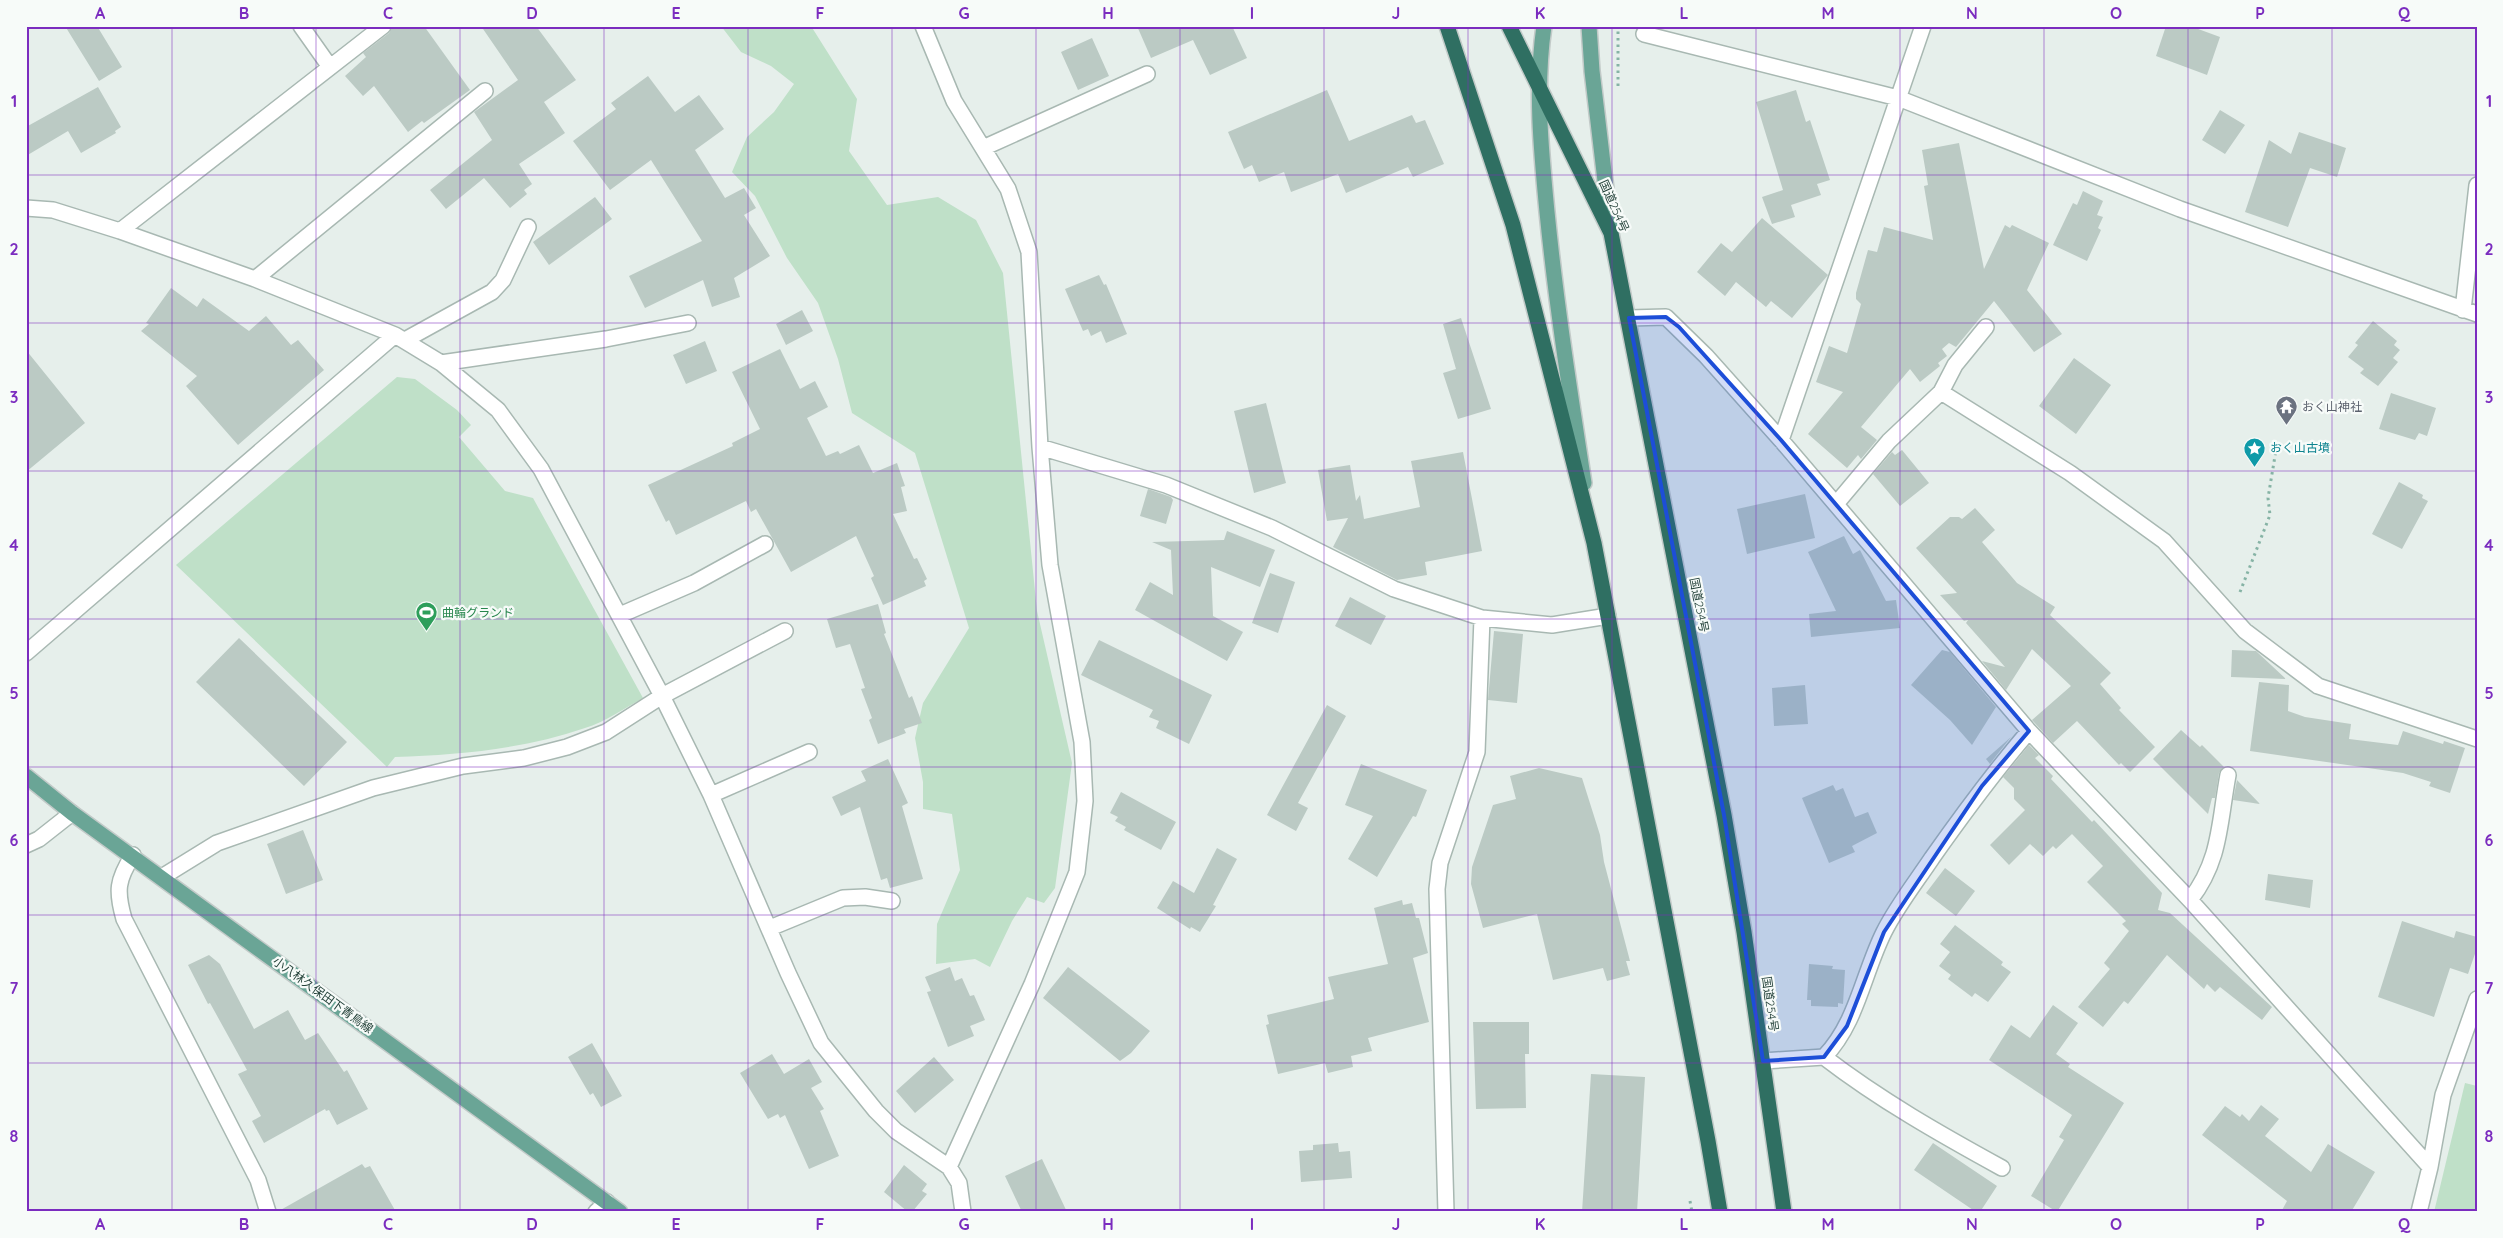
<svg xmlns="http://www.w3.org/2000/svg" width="2503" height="1238" viewBox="0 0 2503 1238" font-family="Quicksand,'Noto Sans JP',sans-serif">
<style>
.green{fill:#bfe0c8}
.building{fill:#bbcac4}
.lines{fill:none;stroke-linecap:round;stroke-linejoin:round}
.minor-casing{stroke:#a8b8b2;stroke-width:18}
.major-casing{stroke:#c2cac8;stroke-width:18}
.highway-casing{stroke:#c2cac8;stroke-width:18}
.path{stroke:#86b3a5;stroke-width:3;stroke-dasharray:2.5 4;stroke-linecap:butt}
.minor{stroke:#fff;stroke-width:15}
.major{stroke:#6aa596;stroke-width:15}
.highway{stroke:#2f6f62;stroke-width:15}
.marked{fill:#1d4ed8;fill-opacity:0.2;stroke:#1d4ed8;stroke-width:4;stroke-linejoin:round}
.grid{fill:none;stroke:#7b2cbf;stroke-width:1;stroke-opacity:0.55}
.labels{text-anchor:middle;stroke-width:4.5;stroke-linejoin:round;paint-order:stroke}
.street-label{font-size:12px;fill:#24423a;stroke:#f7fbf9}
.worship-label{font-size:12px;fill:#5b616d;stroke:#f7fbf9;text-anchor:start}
.culture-label{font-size:12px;fill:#0d838f;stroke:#f7fbf9;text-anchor:start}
.leisure-label{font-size:12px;fill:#27864d;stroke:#f7fbf9;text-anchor:start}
.neatline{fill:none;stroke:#7b2cbf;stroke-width:2}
.grid-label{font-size:16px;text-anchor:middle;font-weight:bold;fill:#7b2cbf}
</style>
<rect width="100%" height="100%" fill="#e6efeb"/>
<path class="green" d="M 721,26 L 811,26 L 857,99 L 849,151 L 887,205 L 938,197 L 976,220 L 1003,273 L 1037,611 L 1072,763 L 1055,888 L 1044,903 L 1027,897 L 1012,921 L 990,967 L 975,959 L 936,964 L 937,924 L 960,870 L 952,814 L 923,809 L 923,782 L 915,738 L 923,703 L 969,628 L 915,453 L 852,413 L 838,359 L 818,303 L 787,258 L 755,196 L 732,172 L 747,137 L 774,112 L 794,84 L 771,66 L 741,52 Z
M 397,377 L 415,379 L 457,410 L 471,425 L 459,437 L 505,491 L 533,498 L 643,698 C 625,708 605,722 585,728 C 524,749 459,755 395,757 L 387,767 L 176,565 Z
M 2465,1083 L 2477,1086 L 2477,1212 L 2434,1212 Z"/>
<path class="building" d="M 65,26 L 97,26 L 122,67 L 99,81 Z
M 392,26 L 424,26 L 470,90 L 424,123 L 422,121 L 408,132 L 374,86 L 363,96 L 345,76 L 366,57 L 363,53 L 389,33 Z
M 481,26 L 536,26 L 576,80 L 544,102 L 565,133 L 519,164 L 532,184 L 524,190 L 527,194 L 510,208 L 484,178 L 446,209 L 430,190 L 492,140 L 474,112 L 518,80 Z
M 1137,26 L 1232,26 L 1247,58 L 1210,75 L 1193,40 L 1151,58 Z
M 2166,26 L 2190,26 L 2220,37 L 2207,75 L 2156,56 Z
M 1092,38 L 1109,76 L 1078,90 L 1061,52 Z
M 648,76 L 675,112 L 699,95 L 724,129 L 695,150 L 725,198 L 744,188 L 756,208 L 744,215 L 770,256 L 734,278 L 740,297 L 712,307 L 703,280 L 645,308 L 629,276 L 702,241 L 651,160 L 610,190 L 573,141 L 616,109 L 611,103 Z
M 98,87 L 121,127 L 115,131 L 116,133 L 81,153 L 68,131 L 26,156 L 26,127 Z
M 1327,90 L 1349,141 L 1412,115 L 1416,123 L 1425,120 L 1444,164 L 1413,177 L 1408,167 L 1346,193 L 1338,174 L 1291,192 L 1284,172 L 1259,182 L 1252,165 L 1244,169 L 1228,132 Z
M 1796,90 L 1806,122 L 1810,120 L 1830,180 L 1817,184 L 1821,195 L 1791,205 L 1795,217 L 1772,224 L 1762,197 L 1783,190 L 1756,102 Z
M 2220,110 L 2245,125 L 2225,154 L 2202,140 Z
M 2299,132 L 2346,148 L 2337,177 L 2310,168 L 2288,227 L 2245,212 L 2269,140 L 2291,154 Z
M 1959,143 L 1984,269 L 2005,225 L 2010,228 L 2012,225 L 2049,243 L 2027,290 L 2062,334 L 2034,352 L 1994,301 L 1956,347 L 1949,343 L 1942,349 L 1947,356 L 1938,363 L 1940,366 L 1920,382 L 1910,369 L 1861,427 L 1877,440 L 1861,459 L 1858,455 L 1847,468 L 1808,434 L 1843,392 L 1816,382 L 1829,346 L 1847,353 L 1861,304 L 1856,299 L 1856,293 L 1868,250 L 1877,252 L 1884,227 L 1933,240 L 1924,186 L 1928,185 L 1922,150 Z
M 2083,191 L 2103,201 L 2097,215 L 2103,217 L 2098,228 L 2101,230 L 2087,261 L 2053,245 L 2073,203 L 2077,205 Z
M 595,197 L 612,219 L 549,265 L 533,242 Z
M 1762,218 L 1828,275 L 1792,318 L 1771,301 L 1766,307 L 1736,282 L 1725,296 L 1697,272 L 1721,243 L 1732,252 Z
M 1099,275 L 1104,285 L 1106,284 L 1127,334 L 1106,343 L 1101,331 L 1091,336 L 1088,329 L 1083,331 L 1065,289 Z
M 171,288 L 197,307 L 203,298 L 249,331 L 266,316 L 291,345 L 298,340 L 324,370 L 238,445 L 186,386 L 197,376 L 141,331 L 149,324 L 146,323 Z
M 802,310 L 813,331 L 786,345 L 776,324 Z
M 1461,318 L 1491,409 L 1458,419 L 1443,373 L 1456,369 L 1443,324 Z
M 2373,321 L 2397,341 L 2394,345 L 2400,350 L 2393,358 L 2398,362 L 2378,386 L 2360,373 L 2364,369 L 2348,357 L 2358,345 L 2355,343 Z
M 705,341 L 717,371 L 686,384 L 673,355 Z
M 780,349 L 800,389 L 815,381 L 828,407 L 807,418 L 826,456 L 838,451 L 840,454 L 859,445 L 873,473 L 897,463 L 905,486 L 901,487 L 907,511 L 893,514 L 914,559 L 917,558 L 927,579 L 924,581 L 926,586 L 883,605 L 871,578 L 874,576 L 856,536 L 791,572 L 756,509 L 751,512 L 746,501 L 676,535 L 669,520 L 666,522 L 648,485 L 733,446 L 732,443 L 760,429 L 732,372 Z
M 26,350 L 85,423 L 26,472 Z
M 2074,358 L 2111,385 L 2076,434 L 2039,406 Z
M 2391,393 L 2436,408 L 2427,436 L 2419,433 L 2415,440 L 2379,429 Z
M 1266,403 L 1286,483 L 1254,493 L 1234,411 Z
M 1902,450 L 1929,483 L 1900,506 L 1873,474 L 1892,452 L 1895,455 Z
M 1463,452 L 1482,551 L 1425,562 L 1427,575 L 1397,580 L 1333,547 L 1348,518 L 1327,521 L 1318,470 L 1350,465 L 1356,501 L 1360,495 L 1364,519 L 1420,507 L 1411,461 Z
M 2399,482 L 2423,495 L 2422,498 L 2428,501 L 2402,549 L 2372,534 Z
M 1148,489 L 1171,497 L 1173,500 L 1166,524 L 1140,516 Z
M 1805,494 L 1815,538 L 1747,554 L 1737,509 Z
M 1975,508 L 1995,530 L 1982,542 L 2017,583 L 2055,607 L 2050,615 L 2111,673 L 2100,684 L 2121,708 L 2119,710 L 2155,747 L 2130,772 L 2121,763 L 2119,765 L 2077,721 L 2053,743 L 2032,720 L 2071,686 L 2032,649 L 2006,690 L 1982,661 L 2005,667 L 1966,623 L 1968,620 L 1964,621 L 1940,595 L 1957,593 L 1916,548 L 1950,517 L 1959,517 L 1962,519 Z
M 1227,531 L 1275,550 L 1260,587 L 1211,567 L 1213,616 L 1243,632 L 1227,661 L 1135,610 L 1150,582 L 1173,595 L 1171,550 L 1152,542 L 1224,540 Z
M 1844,536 L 1853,554 L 1860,550 L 1886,601 L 1896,600 L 1900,628 L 1811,637 L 1809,614 L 1836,611 L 1808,552 Z
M 1270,573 L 1295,582 L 1278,633 L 1252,623 Z
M 1350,597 L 1386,616 L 1371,645 L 1335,626 Z
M 878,604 L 886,633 L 884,634 L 909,698 L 912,696 L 922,723 L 904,729 L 906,733 L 878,744 L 869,720 L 872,718 L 861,689 L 865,688 L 850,644 L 836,648 L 827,619 Z
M 1494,631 L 1523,634 L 1517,703 L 1488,700 Z
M 239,638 L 347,742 L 304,786 L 196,682 Z
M 1099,640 L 1212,695 L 1189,744 L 1156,728 L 1159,721 L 1149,717 L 1153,710 L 1081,675 Z
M 1942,650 L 1950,652 L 1996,707 L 1972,745 L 1950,720 L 1911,685 Z
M 2232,650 L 2256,651 L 2286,679 L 2231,677 Z
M 2259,682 L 2289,685 L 2288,711 L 2305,717 L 2351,724 L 2349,739 L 2398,745 L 2403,731 L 2443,744 L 2444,741 L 2465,748 L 2450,793 L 2429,786 L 2431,782 L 2403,773 L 2250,751 Z
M 1805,685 L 1808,724 L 1774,726 L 1772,688 Z
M 1327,705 L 1346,716 L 1298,803 L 1308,808 L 1296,831 L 1267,815 Z
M 2181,730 L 2200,747 L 2202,745 L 2224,767 L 2219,773 L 2215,798 L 2212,798 L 2208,814 L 2153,759 Z
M 2011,737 L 1996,756 L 1990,764 L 1986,759 Z
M 2029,745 L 2039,755 L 2035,758 L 2053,776 L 2051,779 L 2092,822 L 2094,820 L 2162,893 L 2158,910 L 2170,913 L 2272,1007 L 2262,1020 L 2220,987 L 2215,992 L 2207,984 L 2204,989 L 2167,955 L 2128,1004 L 2124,1001 L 2103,1027 L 2078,1007 L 2110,969 L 2104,963 L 2129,931 L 2122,924 L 2126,921 L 2087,882 L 2103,866 L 2072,834 L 2056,849 L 2053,846 L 2043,856 L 2030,844 L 2009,865 L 1990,845 L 2025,810 L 2014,799 L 2014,788 L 2003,777 Z
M 888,759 L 908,803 L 902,806 L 923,879 L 890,888 L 887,878 L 881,880 L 860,807 L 841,816 L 832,797 L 866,781 L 861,771 Z
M 1361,764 L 1427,790 L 1416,817 L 1413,816 L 1377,877 L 1348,859 L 1373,816 L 1345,805 Z
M 1539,768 L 1582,778 L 1600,835 L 1604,862 L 1630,961 L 1626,961 L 1630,975 L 1607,981 L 1603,968 L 1553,980 L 1537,914 L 1483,928 L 1471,884 L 1472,867 L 1493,805 L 1516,799 L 1510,776 Z
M 2237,780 L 2260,804 L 2233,800 Z
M 1833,785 L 1836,791 L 1843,788 L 1855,817 L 1868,812 L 1877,833 L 1852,846 L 1855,852 L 1829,863 L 1802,798 Z
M 1121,792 L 1176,822 L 1161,850 L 1124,830 L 1126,827 L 1115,821 L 1118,817 L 1110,813 Z
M 303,830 L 323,880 L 286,894 L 267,844 Z
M 1217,848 L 1237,859 L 1213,905 L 1216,906 L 1200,932 L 1191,927 L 1190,929 L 1157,908 L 1173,881 L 1194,893 Z
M 1945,868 L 1975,891 L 1956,916 L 1926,893 Z
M 2268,874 L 2313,880 L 2310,908 L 2265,900 Z
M 1402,900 L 1403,905 L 1412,903 L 1416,918 L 1419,918 L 1428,953 L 1413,958 L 1429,1022 L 1368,1038 L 1372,1051 L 1351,1056 L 1353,1067 L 1328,1073 L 1325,1063 L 1278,1074 L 1266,1025 L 1269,1024 L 1267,1015 L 1334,999 L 1328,977 L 1388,964 L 1374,908 Z
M 2402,921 L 2454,938 L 2456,931 L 2477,937 L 2477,948 L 2468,974 L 2450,968 L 2434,1017 L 2378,997 Z
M 1955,925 L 2003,962 L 2001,965 L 2011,972 L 1988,1002 L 1975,993 L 1972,997 L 1948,979 L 1951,975 L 1939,966 L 1950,952 L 1940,944 Z
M 209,955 L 220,964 L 254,1029 L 288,1010 L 305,1040 L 318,1033 L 344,1072 L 347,1070 L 368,1109 L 337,1125 L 329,1110 L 326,1111 L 325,1109 L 264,1143 L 252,1121 L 261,1116 L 238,1074 L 247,1070 L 210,1003 L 208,1004 L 188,965 Z
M 1809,964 L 1833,966 L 1832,969 L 1845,970 L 1843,1004 L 1838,1003 L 1838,1007 L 1811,1006 L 1811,1000 L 1807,1000 Z
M 950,967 L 955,981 L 962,978 L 970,996 L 974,995 L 985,1020 L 970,1026 L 974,1036 L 948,1047 L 927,992 L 931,991 L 925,977 Z
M 1068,967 L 1150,1031 L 1131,1053 L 1120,1061 L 1043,998 Z
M 2053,1005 L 2078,1023 L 2056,1054 L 2070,1064 L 2068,1067 L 2124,1103 L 2057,1212 L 2031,1196 L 2064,1140 L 2059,1137 L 2072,1115 L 1989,1060 L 2011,1025 L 2030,1038 Z
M 1473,1022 L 1529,1022 L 1529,1054 L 1525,1054 L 1526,1108 L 1476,1109 Z
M 592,1043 L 622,1096 L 601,1107 L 593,1093 L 590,1095 L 568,1057 Z
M 772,1054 L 784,1074 L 809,1059 L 822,1082 L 811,1088 L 824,1109 L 820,1111 L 839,1156 L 809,1169 L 785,1115 L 780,1118 L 778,1114 L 768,1119 L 740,1073 Z
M 934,1057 L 954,1080 L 915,1113 L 896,1091 Z
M 1591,1074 L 1645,1077 L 1637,1212 L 1582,1212 Z
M 2261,1105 L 2279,1119 L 2265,1136 L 2311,1172 L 2328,1144 L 2375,1172 L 2351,1212 L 2281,1212 L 2287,1201 L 2202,1135 L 2225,1106 L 2240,1117 L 2242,1114 L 2249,1121 Z
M 1338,1143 L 1339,1152 L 1350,1151 L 1352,1178 L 1301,1182 L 1299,1151 L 1313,1150 L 1313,1145 Z
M 1933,1143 L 1997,1186 L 1980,1212 L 1976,1212 L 1914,1170 Z
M 1042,1159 L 1067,1212 L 1022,1212 L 1005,1176 Z
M 362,1164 L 365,1168 L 370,1166 L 396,1212 L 277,1212 Z
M 904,1165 L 927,1184 L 922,1191 L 927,1194 L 912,1212 L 908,1212 L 884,1192 Z"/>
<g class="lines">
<defs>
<path id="minor" d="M 301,26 L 330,67
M 923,26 L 954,101 L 1008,189 L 1029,252 L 1040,447 L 1050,565 L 1082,742 L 1085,801 L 1077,872 L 1032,984 L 949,1167
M 1644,34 L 1898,98 L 2180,209 L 2477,314
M 983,148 L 1147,74
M 26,208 L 53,210 L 120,231 L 255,279 L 395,335 L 441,363 L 498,410 L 541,469 L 662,696 L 711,795 L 788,973 L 821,1043 L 876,1111 L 896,1131 L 949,1167 L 959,1183 L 963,1212
M 120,231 L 383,26
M 255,279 L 485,91
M 2463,310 L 2477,185
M 1629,318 L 1666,317 L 1706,356 L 1781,440 L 2029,731 L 2190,900 L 2430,1167
M 405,340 L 492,292 L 503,280 L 528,227
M 441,363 L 606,339 L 688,323
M 1941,392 L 1955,365 L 1986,327
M 1781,440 L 1923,26
M 1040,447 L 1166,485 L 1272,528 L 1394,589 L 1482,618
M 1836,504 L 1889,441 L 1941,392 L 2070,473 L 2164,541 L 2245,631 L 2318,686 L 2477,739
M 620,615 L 694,583 L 765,544
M 26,653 L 395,335
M 711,795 L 809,752
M 26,845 L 39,839 L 72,813
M 133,855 C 117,880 116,891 124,919 L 258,1180 L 268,1212
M 162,877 L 217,843 L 373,788 L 463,766 L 524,758 L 567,747 L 606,732 L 662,696 L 785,631
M 2190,900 C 2221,860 2219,823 2228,775
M 770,928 L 843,898 L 865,897 L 892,901
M 1824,1057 C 1880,1100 1940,1134 2002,1168
M 1763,1061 L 1824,1057 C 1857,1023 1863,974 1884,932 C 1897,906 1916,882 1932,858 C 1963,814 1994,772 2029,731
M 596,1212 L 607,1202
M 1446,1212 L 1437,889 L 1440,863 L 1477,752 L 1482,618 L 1552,625 L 1608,616
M 2419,1212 L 2430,1167 L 2443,1095 L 2477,999"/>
<path id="major" d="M 1544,26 C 1535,88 1541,150 1547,212 C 1556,303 1570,392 1584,483
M 1589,26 L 1592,71 L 1611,231
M 26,776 L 72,813 L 620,1212"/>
<path id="highway" d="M 1447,26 L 1513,225 L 1594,543 L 1708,1141 L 1720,1212
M 1509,26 L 1611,233 L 1724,815 L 1744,932 L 1784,1212"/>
</defs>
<use href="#minor" class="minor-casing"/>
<use href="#major" class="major-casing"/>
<use href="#highway" class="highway-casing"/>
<path class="path" d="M 1618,86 L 1618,26
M 2240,592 L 2270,515 L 2268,498 L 2277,444
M 1690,1201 L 1692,1212"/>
<use href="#minor" class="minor"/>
<use href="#major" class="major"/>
<use href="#highway" class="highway"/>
</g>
<path class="marked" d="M 1666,317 L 1679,327 L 1781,440 L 2029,731 L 1982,786 L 1884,932 L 1847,1026 L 1824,1057 L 1763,1061 L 1724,815 L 1629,318 Z"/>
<path class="grid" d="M 172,26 L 172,1212M 316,26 L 316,1212M 460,26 L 460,1212M 604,26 L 604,1212M 748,26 L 748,1212M 892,26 L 892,1212M 1036,26 L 1036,1212M 1180,26 L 1180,1212M 1324,26 L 1324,1212M 1468,26 L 1468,1212M 1612,26 L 1612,1212M 1756,26 L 1756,1212M 1900,26 L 1900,1212M 2044,26 L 2044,1212M 2188,26 L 2188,1212M 2332,26 L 2332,1212M 26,175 L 2477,175M 26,323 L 2477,323M 26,471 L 2477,471M 26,619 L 2477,619M 26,767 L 2477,767M 26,915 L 2477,915M 26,1063 L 2477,1063"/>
<defs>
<symbol id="temple-pin" viewBox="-11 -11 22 30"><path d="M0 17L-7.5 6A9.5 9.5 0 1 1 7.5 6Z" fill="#6b7280" stroke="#f7fbf9"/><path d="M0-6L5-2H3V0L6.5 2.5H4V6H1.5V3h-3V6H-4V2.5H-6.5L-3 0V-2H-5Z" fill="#fff"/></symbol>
<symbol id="sight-pin" viewBox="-11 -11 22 30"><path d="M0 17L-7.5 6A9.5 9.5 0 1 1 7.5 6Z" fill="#0f9aa8" stroke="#f7fbf9"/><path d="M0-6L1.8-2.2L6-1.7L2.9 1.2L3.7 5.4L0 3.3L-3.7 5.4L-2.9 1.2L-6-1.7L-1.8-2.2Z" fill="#fff"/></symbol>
<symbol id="stadium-pin" viewBox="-11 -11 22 30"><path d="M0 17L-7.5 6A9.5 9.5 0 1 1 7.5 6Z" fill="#2e9e5b" stroke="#f7fbf9"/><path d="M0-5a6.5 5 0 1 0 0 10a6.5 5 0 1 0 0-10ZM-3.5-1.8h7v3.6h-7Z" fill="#fff"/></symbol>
</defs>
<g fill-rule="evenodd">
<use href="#temple-pin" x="2274" y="394" width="25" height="34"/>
<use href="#sight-pin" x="2242" y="436" width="25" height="34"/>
<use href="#stadium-pin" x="414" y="600" width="25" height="34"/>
</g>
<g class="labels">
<g class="street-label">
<text transform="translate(1614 206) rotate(66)" y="4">国道254号</text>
<text transform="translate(1699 605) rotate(79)" y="4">国道254号</text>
<text transform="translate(323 995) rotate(36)" y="4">小八林久保田下青鳥線</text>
<text transform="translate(1770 1004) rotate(82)" y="4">国道254号</text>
</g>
<g class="worship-label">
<text x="2302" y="411">おく山神社</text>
</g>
<g class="culture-label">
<text x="2270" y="452">おく山古墳</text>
</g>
<g class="leisure-label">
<text x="442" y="617">曲輪グランド</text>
</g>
</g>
<rect width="2503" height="1238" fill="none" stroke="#f7fbf9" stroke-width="55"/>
<rect x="28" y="28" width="2448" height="1182" class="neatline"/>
<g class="grid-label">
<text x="100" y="19">A</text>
<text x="244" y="19">B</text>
<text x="388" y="19">C</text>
<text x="532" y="19">D</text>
<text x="676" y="19">E</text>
<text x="820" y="19">F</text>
<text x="964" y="19">G</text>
<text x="1108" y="19">H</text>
<text x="1252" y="19">I</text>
<text x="1396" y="19">J</text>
<text x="1540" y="19">K</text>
<text x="1684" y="19">L</text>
<text x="1828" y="19">M</text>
<text x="1972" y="19">N</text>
<text x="2116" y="19">O</text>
<text x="2260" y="19">P</text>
<text x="2404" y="19">Q</text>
<text x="14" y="107">1</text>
<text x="2489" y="107">1</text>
<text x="14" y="255">2</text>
<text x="2489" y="255">2</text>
<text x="14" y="403">3</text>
<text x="2489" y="403">3</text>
<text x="14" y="551">4</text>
<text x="2489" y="551">4</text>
<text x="14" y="699">5</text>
<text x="2489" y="699">5</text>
<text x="14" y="846">6</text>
<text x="2489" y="846">6</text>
<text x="14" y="994">7</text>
<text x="2489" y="994">7</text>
<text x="14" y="1142">8</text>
<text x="2489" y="1142">8</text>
<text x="100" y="1230">A</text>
<text x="244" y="1230">B</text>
<text x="388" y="1230">C</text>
<text x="532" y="1230">D</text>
<text x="676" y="1230">E</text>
<text x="820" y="1230">F</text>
<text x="964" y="1230">G</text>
<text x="1108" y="1230">H</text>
<text x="1252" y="1230">I</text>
<text x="1396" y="1230">J</text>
<text x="1540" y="1230">K</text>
<text x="1684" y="1230">L</text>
<text x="1828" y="1230">M</text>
<text x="1972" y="1230">N</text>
<text x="2116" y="1230">O</text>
<text x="2260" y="1230">P</text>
<text x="2404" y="1230">Q</text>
</g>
</svg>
